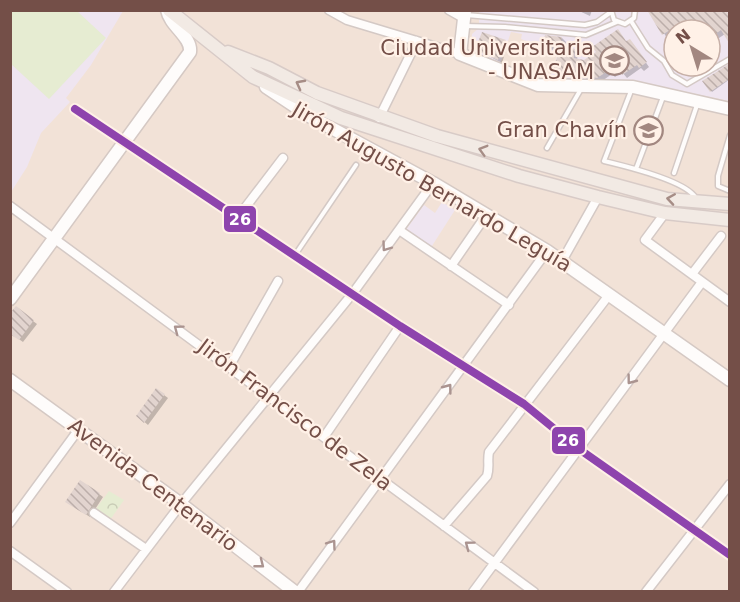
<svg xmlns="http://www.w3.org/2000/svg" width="740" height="602" viewBox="0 0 740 602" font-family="'DejaVu Sans',sans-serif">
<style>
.residential{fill:#f2e2d7;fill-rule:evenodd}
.education{fill:#efe5f0;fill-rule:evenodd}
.park{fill:url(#park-crowns)}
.pitch{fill:#e6ecd2}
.shadow{fill:#0003}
.building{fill:url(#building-back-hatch)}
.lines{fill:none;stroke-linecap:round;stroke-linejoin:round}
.lane-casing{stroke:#d4c9c5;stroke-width:7}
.street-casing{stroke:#d4c9c5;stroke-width:11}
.secondary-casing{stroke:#d5c9c4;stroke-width:15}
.primary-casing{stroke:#d8cbc7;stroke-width:15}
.lane{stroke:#fefcfb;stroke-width:4}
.street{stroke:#fefcfb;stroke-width:8}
.secondary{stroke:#fefcfb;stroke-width:12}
.primary{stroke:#f2eae4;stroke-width:12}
.bus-1-casing{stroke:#fff1e7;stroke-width:12}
.bus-1{stroke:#8e44ad;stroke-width:8}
.oneway{stroke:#a68d86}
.oneway2{stroke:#ab9490}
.labels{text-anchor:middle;stroke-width:4.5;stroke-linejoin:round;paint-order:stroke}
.poi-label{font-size:21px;fill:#744f48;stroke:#fff1e7;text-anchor:end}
.street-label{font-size:21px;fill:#744f48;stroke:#fff1e7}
.line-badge{stroke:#fff1e7;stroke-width:2}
.badge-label{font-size:16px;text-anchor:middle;font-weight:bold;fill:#fff}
</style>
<defs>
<pattern id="park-crowns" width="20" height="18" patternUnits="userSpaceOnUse" patternTransform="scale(1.5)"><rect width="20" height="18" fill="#e6ecd2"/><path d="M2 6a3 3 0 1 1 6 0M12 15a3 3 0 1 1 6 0" fill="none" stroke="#c9ccb6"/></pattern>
<pattern id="building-back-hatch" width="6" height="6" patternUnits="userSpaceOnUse" patternTransform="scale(1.5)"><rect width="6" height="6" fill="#e2d4cf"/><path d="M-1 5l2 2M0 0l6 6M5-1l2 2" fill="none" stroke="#bcaeaa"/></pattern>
</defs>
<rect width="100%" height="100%" fill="#f6eee7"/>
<path class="residential" d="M 11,11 L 729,11 L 729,591 L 11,591 ZM 674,30 L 710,30 L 710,66 L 674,66 Z"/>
<path class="education" d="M 11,11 L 123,11 L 91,65 L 66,98 L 70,102 L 41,133 L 27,167 L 11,192 Z
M 479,11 L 729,11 L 729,101 L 634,81 L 550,78 L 558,53 L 521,39 L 522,34 L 511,32 L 500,64 L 474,55 L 471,51 L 472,34 L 479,28 ZM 674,30 L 710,30 L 710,66 L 674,66 Z
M 442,202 L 455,210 L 430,249 L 405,231 L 424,205 L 435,213 Z"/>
<path class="park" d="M 109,491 L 124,500 L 110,520 L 95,510 Z"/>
<path class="pitch" d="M 10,11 L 77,11 L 106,38 L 49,99 L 11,64 Z"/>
<path class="shadow" d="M 577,10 L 592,10 L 590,16 Z
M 725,10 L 730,16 L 730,39 L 725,34 L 710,44 L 710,30 L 674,30 L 674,34 L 667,38 L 653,16 Z
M 562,38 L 566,42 L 565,48 L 574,50 L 578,54 L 577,60 L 585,62 L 627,43 L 633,44 L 649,67 L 644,71 L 641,68 L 627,78 L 622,72 L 615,77 L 612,74 L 602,81 L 558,74 L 554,70 L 561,51 L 548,49 L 544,45 Z
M 505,41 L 508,44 L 502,63 L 477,50 Z
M 730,64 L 730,79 L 712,92 L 704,82 Z
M 33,321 L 37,324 L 23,342 L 10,333 Z
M 164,395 L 168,398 L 148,425 L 141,419 Z
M 99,494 L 103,497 L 90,517 L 71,505 Z"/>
<path class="building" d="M 647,10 L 726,10 L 729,15 L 729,43 L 721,30 L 710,38 L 710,30 L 670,30 L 662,35 Z
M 618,29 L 626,41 L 630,39 L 647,62 L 639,68 L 637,65 L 622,75 L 618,69 L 610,75 L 608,71 L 597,78 L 552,71 L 560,49 L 542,45 L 545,35 L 562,37 L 561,45 L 575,49 L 574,58 L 584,60 L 596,52 L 592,47 Z
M 482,32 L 506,40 L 498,60 L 475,50 Z
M 729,64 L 729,79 L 710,92 L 702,81 Z
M 16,306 L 34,320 L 19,340 L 10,334 L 10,313 Z
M 156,388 L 165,394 L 144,423 L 136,416 Z
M 80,480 L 100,493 L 86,515 L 65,502 Z"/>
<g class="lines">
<defs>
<path id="lane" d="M 611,10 L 614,20 L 625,24 L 634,18 L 635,10
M 466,15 L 585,25 L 597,22 L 611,12
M 631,21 L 648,48 L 664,61 L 672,75 L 687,84 L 730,59
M 465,26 L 505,27 L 586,35 L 617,22
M 631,91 L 604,161 C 625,166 684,180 695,197
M 730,135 L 718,176 L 718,186 L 730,191
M 547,148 L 581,89
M 636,169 L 663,97
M 674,173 L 697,105
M 295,255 L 356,165"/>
<path id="street" d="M 329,10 L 347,20 L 460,54
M 449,10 L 465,19
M 75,109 L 400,326 L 524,404 L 579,449 L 730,555
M 379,118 L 417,41
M 10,206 L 534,592
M 665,213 L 645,240 L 730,302
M 238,217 L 283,158
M 399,230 L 509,305
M 562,261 L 598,197
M 451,266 L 487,214
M 692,274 L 721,236
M 229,367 L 278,281
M 324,437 L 400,326
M 94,513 L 146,549
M 10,523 L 79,429
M 444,526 L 487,476 C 490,467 487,461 489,452 L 609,295
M 10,551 L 67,592
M 114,592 L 181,504 L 353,293 L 433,183
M 298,592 L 547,251
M 473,592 L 702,282
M 646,592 L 730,484"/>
<path id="secondary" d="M 465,10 L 460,54 L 538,85 L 633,87 L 730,109
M 266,87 L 311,117 L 433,183 L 547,251 L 730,380
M 10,299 L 190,52 C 192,37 170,26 167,10
M 10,380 L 181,504 L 295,592"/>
<path id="primary" d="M 169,10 L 253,77 L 341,118 L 519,176 L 598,197 L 665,213 L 730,220
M 228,52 L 269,68 L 317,93 L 437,136 L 667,199 L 730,204"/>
</defs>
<use href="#lane" class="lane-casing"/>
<use href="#street" class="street-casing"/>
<use href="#secondary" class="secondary-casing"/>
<use href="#primary" class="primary-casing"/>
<use href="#lane" class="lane"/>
<use href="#street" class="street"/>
<use href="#secondary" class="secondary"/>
<use href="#primary" class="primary"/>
<defs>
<path id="bus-1" d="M 75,109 L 400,326 L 524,404 L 579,449 L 730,555"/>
</defs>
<use href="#bus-1" class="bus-1-casing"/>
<use href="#bus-1" class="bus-1"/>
</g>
<defs><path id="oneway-chevron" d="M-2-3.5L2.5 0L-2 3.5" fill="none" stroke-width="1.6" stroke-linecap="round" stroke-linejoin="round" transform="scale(1.5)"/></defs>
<g class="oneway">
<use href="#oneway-chevron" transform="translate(300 84) rotate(-152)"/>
<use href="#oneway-chevron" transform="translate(483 150) rotate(-164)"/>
<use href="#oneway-chevron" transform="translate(671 199) rotate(-171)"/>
</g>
<g class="oneway2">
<use href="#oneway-chevron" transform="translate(386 247) rotate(126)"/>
<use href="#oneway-chevron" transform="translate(178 329) rotate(-143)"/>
<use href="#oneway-chevron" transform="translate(631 380) rotate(127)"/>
<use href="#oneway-chevron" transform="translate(448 388) rotate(-53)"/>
<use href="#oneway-chevron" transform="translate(332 544) rotate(-54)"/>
<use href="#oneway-chevron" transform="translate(469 545) rotate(-143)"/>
<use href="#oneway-chevron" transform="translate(260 564) rotate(38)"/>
</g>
<defs>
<symbol id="university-ring" viewBox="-11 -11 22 22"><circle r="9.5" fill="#fff1e7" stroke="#a28780" stroke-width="1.5"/><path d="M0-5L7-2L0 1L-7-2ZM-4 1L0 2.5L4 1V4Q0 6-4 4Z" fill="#a28780"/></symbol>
<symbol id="school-ring" viewBox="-11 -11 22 22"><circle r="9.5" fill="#fff1e7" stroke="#a28780" stroke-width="1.5"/><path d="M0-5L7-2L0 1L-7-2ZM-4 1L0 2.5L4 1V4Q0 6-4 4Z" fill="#a28780"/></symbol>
</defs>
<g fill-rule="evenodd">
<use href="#university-ring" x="598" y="44" width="33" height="33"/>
<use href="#school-ring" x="632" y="114" width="33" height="33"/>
</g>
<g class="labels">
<g class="poi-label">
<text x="594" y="55">Ciudad Universitaria<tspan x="594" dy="24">- UNASAM</tspan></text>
<text x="627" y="137">Gran Chavín</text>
</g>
<g class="street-label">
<text transform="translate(432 187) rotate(30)" y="7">Jirón Augusto Bernardo Leguía</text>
<text transform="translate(295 415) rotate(37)" y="7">Jirón Francisco de Zela</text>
<text transform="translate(153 485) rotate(37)" y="7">Avenida Centenario</text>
</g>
</g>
<g class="line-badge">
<rect x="223" y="205" width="34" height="28" rx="6" fill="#8e44ad"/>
<rect x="551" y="426" width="35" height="29" rx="6" fill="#8e44ad"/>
</g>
<g class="badge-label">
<text x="240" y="225">26</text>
<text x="568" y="446">26</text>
</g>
<rect width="740" height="602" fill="none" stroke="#744f48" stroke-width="24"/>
<g transform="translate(692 48) rotate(322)"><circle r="28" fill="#fff1e7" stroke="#c7b0a7" stroke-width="1.5"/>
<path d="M0-4.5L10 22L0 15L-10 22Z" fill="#a28780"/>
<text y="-9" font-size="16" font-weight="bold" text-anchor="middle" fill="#744f48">N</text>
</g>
</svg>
